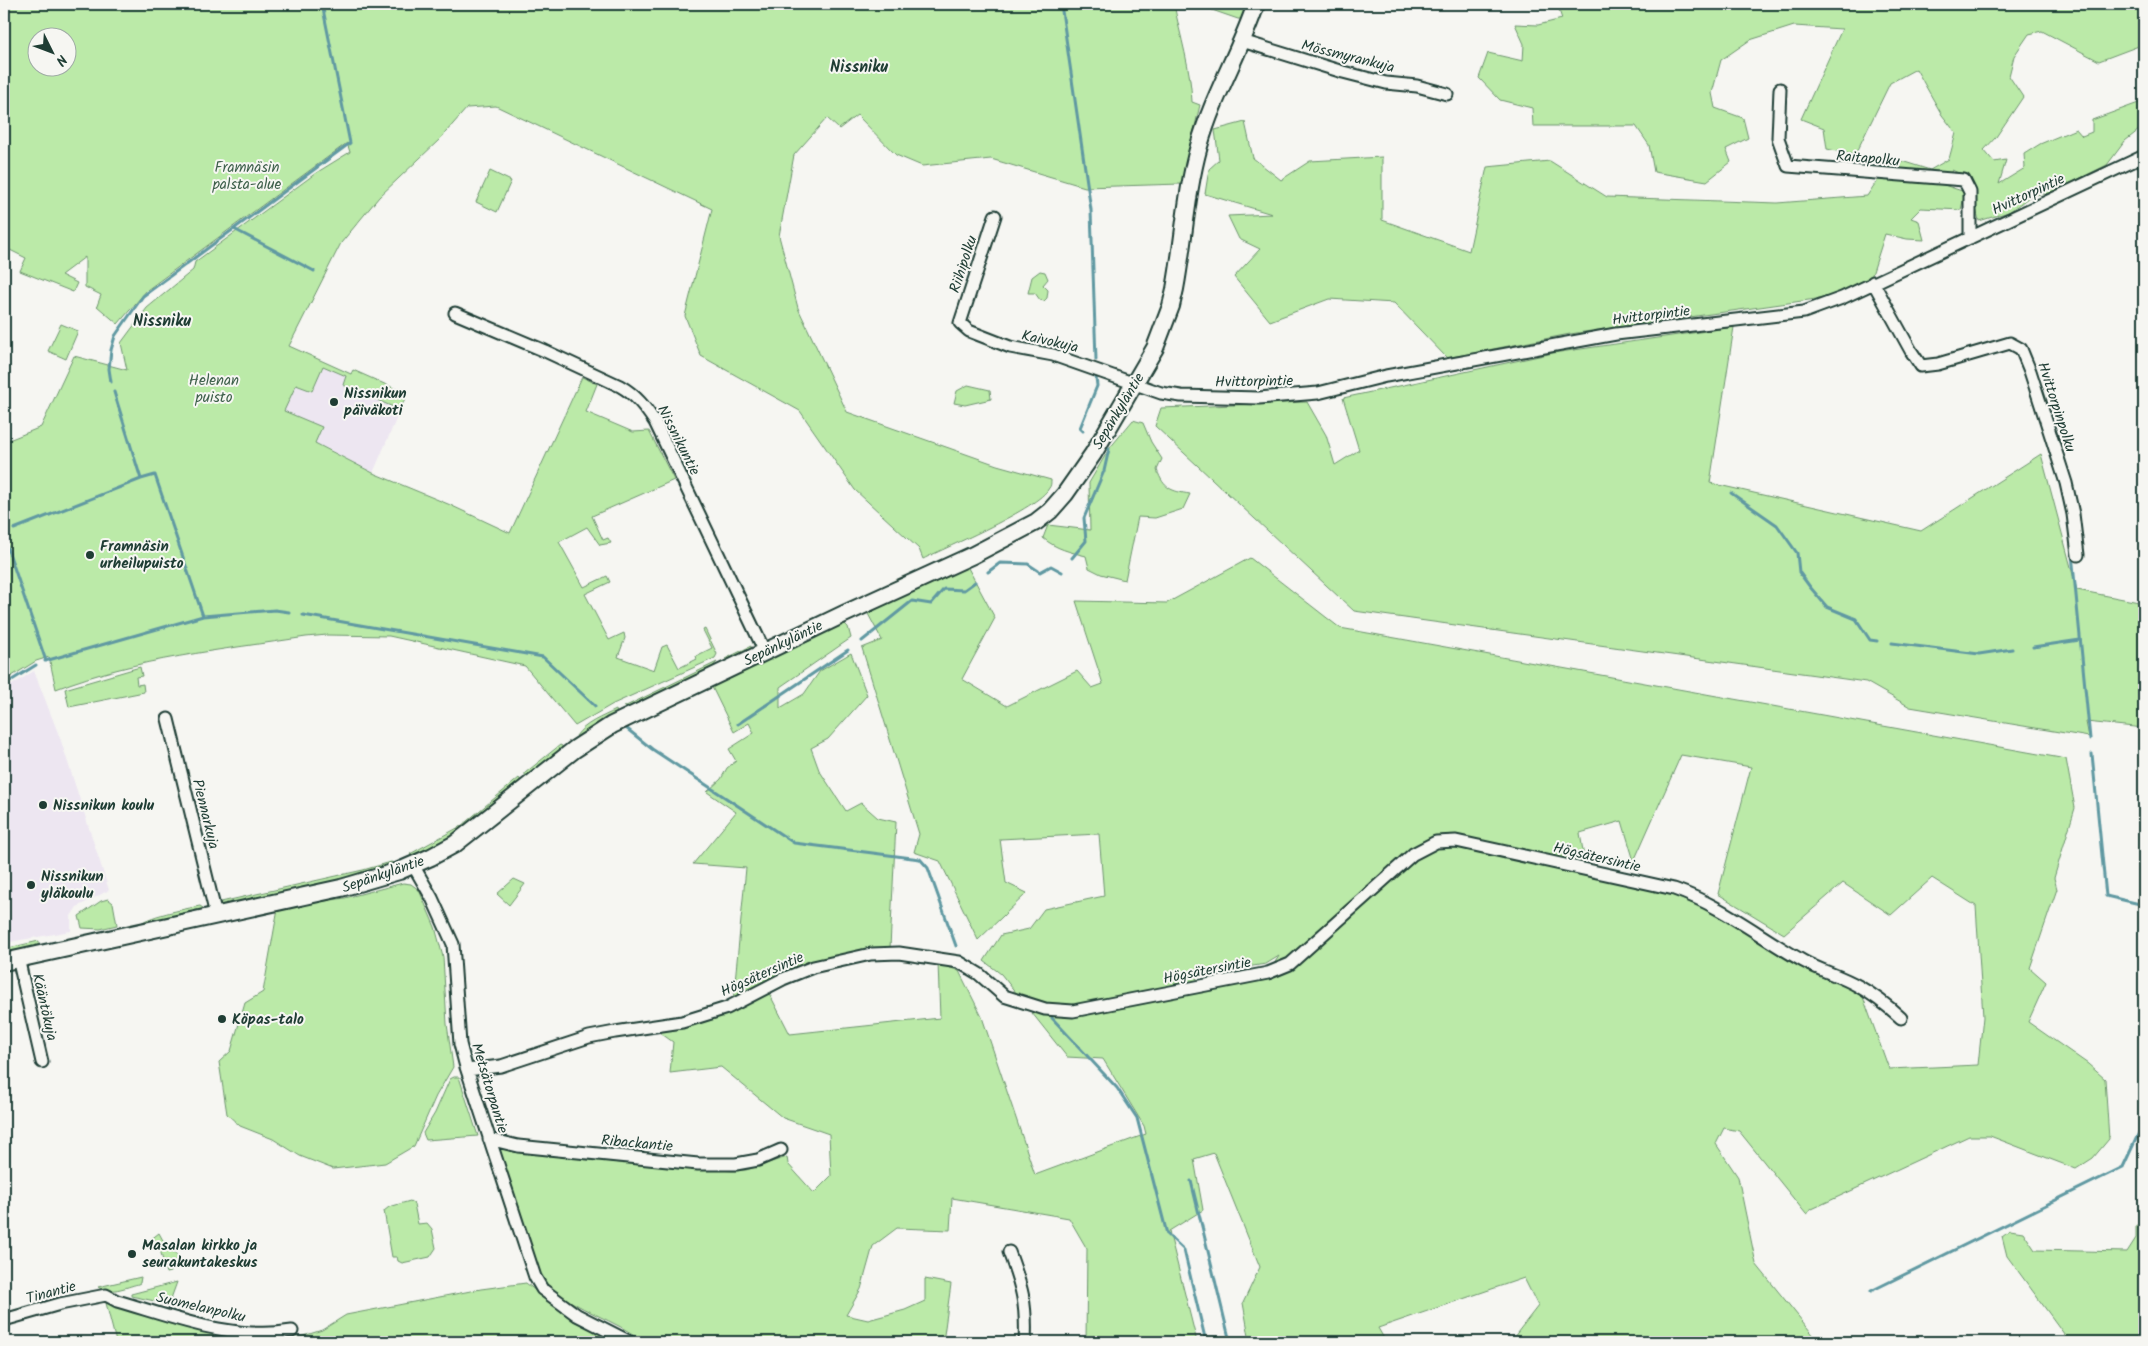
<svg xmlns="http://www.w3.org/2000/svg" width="2148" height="1346" viewBox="0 0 2148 1346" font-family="Kalam,sans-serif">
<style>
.built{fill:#ede6f1}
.green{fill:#bbeaa8;stroke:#6d946e;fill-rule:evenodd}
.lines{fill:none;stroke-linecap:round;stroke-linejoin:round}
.stream{stroke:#6099a2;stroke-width:3}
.street-casing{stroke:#1f3d34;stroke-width:15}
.secondary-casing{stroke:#1f3d34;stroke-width:20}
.street{stroke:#f6f6f2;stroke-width:11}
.secondary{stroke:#f6f6f2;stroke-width:16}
.poi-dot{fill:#1f3d34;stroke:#f6f6f2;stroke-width:2}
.labels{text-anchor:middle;stroke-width:4;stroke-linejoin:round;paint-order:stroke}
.street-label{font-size:15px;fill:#1f3d34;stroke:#f6f6f2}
.park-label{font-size:15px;fill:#3e604b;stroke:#f6f6f2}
.poi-label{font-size:15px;font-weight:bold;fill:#1f3d34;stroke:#f6f6f2;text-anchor:start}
.neighbourhood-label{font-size:16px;font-weight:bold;fill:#1f3d34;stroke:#f6f6f2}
</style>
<rect width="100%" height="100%" fill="#f6f6f2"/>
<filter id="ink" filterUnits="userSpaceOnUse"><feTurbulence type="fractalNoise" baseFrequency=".02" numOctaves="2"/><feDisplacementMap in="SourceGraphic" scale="10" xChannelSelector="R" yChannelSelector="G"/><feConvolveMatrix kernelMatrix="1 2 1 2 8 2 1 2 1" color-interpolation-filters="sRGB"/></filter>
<g filter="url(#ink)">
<path class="built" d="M 289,346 L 351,374 L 353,370 L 407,394 L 373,473 L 328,449 L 257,418 Z
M 34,671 L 60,738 L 109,890 L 77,907 L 71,916 L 71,931 L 4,943 L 4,690 Z"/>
<path class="green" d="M 4,4 L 1174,4 C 1180,36 1191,69 1192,102 L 1200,105 L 1181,184 L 1085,187 L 991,159 L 922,166 L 896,155 L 857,115 L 839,129 L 827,118 L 794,155 L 779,236 L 798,308 L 847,412 L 997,465 L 1051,480 C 1051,483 1051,486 1049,488 C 1039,508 947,547 923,559 L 919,549 L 855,490 L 800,411 L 701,356 L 685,316 L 712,209 L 496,106 L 467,108 L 439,140 L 379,197 L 341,243 L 289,346 L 351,374 L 353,370 L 407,394 L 400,410 L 343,385 L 346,376 L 323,366 L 312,391 L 296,385 L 284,411 L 322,427 L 315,443 L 373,473 L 448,504 L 510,533 L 582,377 L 597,384 L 586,412 L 633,432 L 649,431 L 674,480 L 592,516 L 603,540 L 608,538 L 611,543 L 600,545 L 587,527 L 559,542 L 584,587 L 607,576 L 610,582 L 585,594 L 609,640 L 624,633 L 625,638 L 618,657 L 654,670 L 662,647 L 667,645 L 679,668 L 697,659 L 696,656 L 712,648 L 703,630 L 705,629 L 717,654 L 715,658 L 613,704 L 575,726 L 525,666 L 389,636 L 327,635 L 306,637 C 222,650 136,658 56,689 L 49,657 L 36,661 L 4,681 L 4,442 L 41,427 L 74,356 L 127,370 L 121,343 L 147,308 L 193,270 L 195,262 L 316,173 L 350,152 L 347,143 L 147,290 L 118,324 L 97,306 L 101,295 L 85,287 L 85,257 L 61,275 L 77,283 L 73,292 L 20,271 L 26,258 L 4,247 ZM 38,38 L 68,38 L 68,68 L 38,68 Z
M 1213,4 L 1250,4 L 1246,19 L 1238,19 L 1212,10 Z
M 1557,4 L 2144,4 L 2144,44 L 2099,61 L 2042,31 L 2029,34 L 2014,56 L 2009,76 L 2023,97 L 1996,137 L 1984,150 L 1994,162 L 2006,160 L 1999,184 L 2025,168 L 2024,154 L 2040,144 L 2076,129 L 2082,136 L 2092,132 L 2092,120 L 2144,101 L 2144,126 L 2125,141 L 2107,165 L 2050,193 L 2032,195 L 2009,212 L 1979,221 L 1969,178 L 1952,170 L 1944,185 L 1965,192 L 1961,210 L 1921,208 L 1911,218 L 1919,221 L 1924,240 L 1907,239 L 1885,234 L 1871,278 L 1830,297 L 1570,334 L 1447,358 L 1394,303 L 1329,299 L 1270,321 L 1234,277 L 1260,249 L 1239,239 L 1228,216 L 1272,214 L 1205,194 L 1209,169 L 1219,160 L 1215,130 L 1245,122 L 1253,158 L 1281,180 L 1310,161 L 1382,157 L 1382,220 L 1469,251 L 1487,167 L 1550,161 L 1607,197 L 1777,203 L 1867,196 L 1892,158 L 1930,170 L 1949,159 L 1956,133 L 1942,115 L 1916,69 L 1890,83 L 1855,155 L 1827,149 L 1824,128 L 1801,119 L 1842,29 L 1794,26 L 1750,40 L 1721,60 L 1712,93 L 1715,108 L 1743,118 L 1748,138 L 1726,149 L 1731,162 L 1707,181 L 1654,172 L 1649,145 L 1636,126 L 1533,126 L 1532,108 L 1500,100 L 1479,78 L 1488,53 L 1523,61 L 1524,44 L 1515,24 L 1538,25 L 1562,19 Z
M 490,171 L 511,181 L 497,212 L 476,202 Z
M 1040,271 L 1045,272 L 1048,279 L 1043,285 L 1048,290 L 1047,298 L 1044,301 L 1040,300 L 1035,293 L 1028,293 L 1032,277 Z
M 61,324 L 78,331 L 66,359 L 48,351 Z
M 1734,327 L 1710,483 L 1921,531 L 2041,454 L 2077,590 L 2144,603 L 2144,728 L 2086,722 L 2089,737 L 1910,707 L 1866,682 L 1354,611 L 1155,426 L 1161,408 L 1307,402 L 1326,435 L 1335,465 L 1359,450 L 1343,398 L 1553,353 Z
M 968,385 L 990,390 L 991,399 L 965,405 L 954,403 L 957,391 Z
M 1133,420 L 1143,423 L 1151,442 L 1162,459 L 1157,470 C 1164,489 1171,491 1190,494 L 1183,509 L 1155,518 L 1138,517 L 1125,580 L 1101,574 L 1089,568 L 1086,556 C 1070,552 1056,549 1043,538 L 1048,525 L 1090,530 L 1089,483 L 1109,449 Z
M 1250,558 L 1340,628 L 2066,759 L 2075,808 L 2054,878 L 2057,889 L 2030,968 L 2046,982 L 2028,1022 L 2088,1064 L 2105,1079 L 2109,1139 L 2093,1158 L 2076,1169 L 1990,1136 L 1969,1136 L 1812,1209 L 1806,1214 L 1739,1131 L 1724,1128 L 1716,1144 L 1738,1177 L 1756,1264 L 1819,1342 L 1510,1342 L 1538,1306 L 1524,1278 L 1378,1328 L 1386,1342 L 1250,1342 L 1243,1303 L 1260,1267 L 1214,1153 L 1194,1159 L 1203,1210 L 1169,1231 L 1197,1342 L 1086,1342 L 1087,1249 L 1069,1218 L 952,1198 L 950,1230 L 897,1228 L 873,1246 L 861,1289 L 846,1315 L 868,1320 L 905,1310 L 925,1301 L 925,1279 L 951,1284 L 943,1342 L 644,1342 C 615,1319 577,1311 549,1286 C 544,1282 541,1275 538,1270 L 500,1151 L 505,1146 L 619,1163 L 733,1171 L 746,1170 L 787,1157 L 788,1164 L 814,1193 L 831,1176 L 829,1134 L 783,1118 L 721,1067 L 670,1073 L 673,1042 L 659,1032 L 729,1011 L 769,993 L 790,1034 L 940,1018 L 938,963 L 959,971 L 982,1017 L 1035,1175 L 1146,1134 L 1144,1126 L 1103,1059 L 1067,1057 L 1001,974 L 984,961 L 1001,935 L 1029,929 L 1044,909 L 1104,896 L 1099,834 L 1000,839 L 1006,883 L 1027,893 L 978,940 L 940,861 L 914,852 L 919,834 L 862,648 L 882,640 L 867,612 L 967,566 L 995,618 L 962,679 L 1007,706 L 1077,671 L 1092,688 L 1103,684 L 1076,601 L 1167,603 ZM 1681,755 L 1751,767 L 1718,894 L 1784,934 L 1843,883 L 1891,915 L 1932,878 L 1976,906 L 1983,1017 L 1978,1065 L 1889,1069 L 1859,986 L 1674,889 L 1586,869 L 1580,833 L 1622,821 L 1634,861 ZM 1279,956 L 1268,973 L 1200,986 L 1195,975 L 1266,964 Z
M 842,621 L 848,627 L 851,638 L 780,687 L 780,708 L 804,694 L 820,671 L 851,653 L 867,695 L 828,739 L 811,748 L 819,770 L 846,811 L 861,803 L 878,818 L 896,822 L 890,948 L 861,952 L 733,1002 L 746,868 L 693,864 L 736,812 L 707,792 L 721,779 L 727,768 L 736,761 L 729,749 L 754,733 L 749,723 L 734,732 L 711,685 L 816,638 L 830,627 Z
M 751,646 L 751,651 L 745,656 L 725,659 Z
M 717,662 L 706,674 L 627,711 L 624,707 Z
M 140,667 L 142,676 L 136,677 L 137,685 L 143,684 L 144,692 L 69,707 L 65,689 Z
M 616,710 L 617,714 L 579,738 L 576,736 C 585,723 602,717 616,710 Z
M 560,745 L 562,746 L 563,750 L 527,779 L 525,777 L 525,773 Z
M 519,778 L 521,781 L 469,827 L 414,858 L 410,854 L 461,826 Z
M 391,862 L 394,863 L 395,868 L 224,907 L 220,904 L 221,902 L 363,870 Z
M 514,879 L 525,884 L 509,905 L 497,894 Z
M 403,883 L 411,884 L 419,890 L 435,927 L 443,957 L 447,1024 L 453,1067 L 436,1096 L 414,1146 L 385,1163 L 333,1169 L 300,1156 L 273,1139 L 240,1126 L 227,1114 L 219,1062 L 231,1051 L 245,1003 L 263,992 L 278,908 L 345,898 Z
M 108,899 L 113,903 L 117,925 L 100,929 L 82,928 L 79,916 L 101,901 Z
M 200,906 L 203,908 L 200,912 L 137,926 C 146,916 185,909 200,906 Z
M 39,941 L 39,944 L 25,951 L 4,952 L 4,949 Z
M 454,1077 L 459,1077 L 478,1136 L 426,1140 L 423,1133 L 435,1113 L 450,1079 Z
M 410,1201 L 414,1204 L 418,1224 L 427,1223 L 432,1229 L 436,1248 L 430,1257 L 402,1263 L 398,1261 L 397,1257 L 392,1257 L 384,1211 L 389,1207 Z
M 2136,1225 L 2144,1227 L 2144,1342 L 2070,1342 L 2007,1256 L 2002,1236 L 2010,1230 L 2023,1232 L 2035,1250 L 2127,1252 L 2136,1238 Z
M 159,1233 L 165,1244 L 179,1257 L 170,1272 L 166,1273 L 159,1245 L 152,1247 L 150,1240 Z
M 141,1277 L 140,1283 L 138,1284 C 126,1287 109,1295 98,1287 Z
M 177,1282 L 169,1304 L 131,1296 L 131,1294 Z
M 526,1283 L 573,1321 L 618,1342 L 293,1342 L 294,1339 L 322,1330 L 346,1315 L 481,1289 Z
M 106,1303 L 251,1337 L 250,1342 L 116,1342 Z"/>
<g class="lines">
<path class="stream" d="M 1061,4 L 1091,210 L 1096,360
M 234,229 L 314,271
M 111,382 L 109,369 L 111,350 L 115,336 L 143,296 L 350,143 L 322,4
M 1083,431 L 1080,428 L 1097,386 L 1096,377
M 1731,493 L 1777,525 L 1797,553 L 1799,572 L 1810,587 L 1827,607 L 1856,619 L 1870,640 L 1877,641
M 14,529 L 141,479
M 4,537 L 4,539
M 7,547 L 46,661
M 2072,554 L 2090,739
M 1072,558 L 1086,541 L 1084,518 L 1104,471 L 1109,449 L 1107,448
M 988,572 L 1000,563 L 1028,564 L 1040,572 L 1051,566 L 1062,572
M 303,615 L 543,657 L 595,706
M 203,616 L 275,610 L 289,612
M 862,641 L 912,601 L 931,604 L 944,589 L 964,590 L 975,582
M 1892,643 L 1979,654 L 2012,649
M 2033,647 L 2080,640
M 45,661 L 203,616 L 155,475 L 141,479 L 114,392
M 4,685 L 36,665
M 738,724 L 848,650
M 626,728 L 652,749 L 794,843 L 920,859 L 928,868 L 956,946
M 2092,754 L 2106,896 L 2144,905
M 1052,1018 L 1117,1088 L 1137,1118 L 1167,1234 L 1184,1250 L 1206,1342
M 1191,1181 L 1230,1342
M 1871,1291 L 2123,1167 L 2144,1122"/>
<defs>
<path id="street" d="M 1242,41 L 1343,72 L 1386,83 L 1417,86 L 1447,94
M 1780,89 L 1778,138 L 1788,166 L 1964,180 L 1970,192 L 1970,238
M 995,216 L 960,323 L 969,331 L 1010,347 L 1053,355 L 1161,393 L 1181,396 L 1259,398 L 1318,393 L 1386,376 L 1616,334 L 1804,312 L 1842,298 L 2144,156
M 1873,282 L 1911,351 L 1921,366 L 1938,364 L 2010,343 L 2021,349 L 2030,371 L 2066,483 L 2073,514 L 2078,555
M 455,313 L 545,351 L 620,386 C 636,395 645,407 655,422 L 765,652
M 168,719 L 216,915
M 413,865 L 432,898 L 453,944 L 460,1044 L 466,1067 L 535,1277 L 542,1289 L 577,1315 L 630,1342
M 18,958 L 42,1062
M 467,1070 L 501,1066 L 589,1037 L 615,1032 L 682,1022 L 727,1008 L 783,979 L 813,967 L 871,954 L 899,953 L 959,962 L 979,974 L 1004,996 L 1045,1009 L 1073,1011 L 1268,973 L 1290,964 L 1413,854 L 1436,842 L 1456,841 L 1674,889 C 1723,906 1758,936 1803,961 C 1821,971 1841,976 1858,986 C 1874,995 1888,1006 1901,1018
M 489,1139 L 518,1146 L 698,1164 L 736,1164 L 758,1160 L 781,1150
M 1009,1252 C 1022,1287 1027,1304 1025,1342
M 4,1320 L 60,1304 L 106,1295 L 117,1301 C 173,1317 232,1341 292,1331"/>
<path id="secondary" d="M 4,962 L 341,888 L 399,871 L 431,857 L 455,844 L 575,749 L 612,725 L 844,614 L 973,555 L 1036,522 L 1050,511 L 1065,494 L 1093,454 L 1155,348 L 1171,306 L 1175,289 C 1184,241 1186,192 1199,146 C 1213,96 1240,52 1256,4"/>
</defs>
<use href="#street" class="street-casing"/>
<use href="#secondary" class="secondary-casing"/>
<use href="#street" class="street"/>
<use href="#secondary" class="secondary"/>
</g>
</g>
<g class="poi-dot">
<circle cx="334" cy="402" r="5"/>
<circle cx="90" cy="555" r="5"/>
<circle cx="43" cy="805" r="5"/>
<circle cx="31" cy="885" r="5"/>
<circle cx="222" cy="1019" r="5"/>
<circle cx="132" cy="1254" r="5"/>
</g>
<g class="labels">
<g class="street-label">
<text transform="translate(1348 56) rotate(14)" y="5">Mössmyrankuja</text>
<text transform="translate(1868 158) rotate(5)" y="5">Raitapolku</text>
<text transform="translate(2028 194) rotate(-25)" y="5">Hvittorpintie</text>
<text transform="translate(963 264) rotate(-72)" y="5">Riihipolku</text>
<text transform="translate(1651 315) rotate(-7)" y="5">Hvittorpintie</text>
<text transform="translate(1050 341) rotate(13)" y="5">Kaivokuja</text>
<text transform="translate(1254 381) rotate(-1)" y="5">Hvittorpintie</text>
<text transform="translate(2057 407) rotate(72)" y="5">Hvittorpinpolku</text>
<text transform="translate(1118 411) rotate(-59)" y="5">Sepänkyläntie</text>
<text transform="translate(679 440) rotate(63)" y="5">Nissnikuntie</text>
<text transform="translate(783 643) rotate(-26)" y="5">Sepänkyläntie</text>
<text transform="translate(206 814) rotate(76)" y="5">Piennarkuja</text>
<text transform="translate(1597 857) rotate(13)" y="5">Högsätersintie</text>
<text transform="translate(383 874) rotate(-19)" y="5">Sepänkyläntie</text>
<text transform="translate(1207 970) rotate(-11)" y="5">Högsätersintie</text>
<text transform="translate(762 974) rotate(-24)" y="5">Högsätersintie</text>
<text transform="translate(45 1007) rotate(77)" y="5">Kääntökuja</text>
<text transform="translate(490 1088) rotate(73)" y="5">Metsätorpantie</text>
<text transform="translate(637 1143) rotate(5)" y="5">Ribackantie</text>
<text transform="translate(51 1292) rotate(-15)" y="5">Tinantie</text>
<text transform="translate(201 1307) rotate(13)" y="5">Suomelanpolku</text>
</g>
<g class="park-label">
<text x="247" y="172">Framnäsin<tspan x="247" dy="17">palsta-alue</tspan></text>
<text x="214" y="385">Helenan<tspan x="214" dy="17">puisto</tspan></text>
</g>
<g class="poi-label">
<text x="344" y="398">Nissnikun<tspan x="344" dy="17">päiväkoti</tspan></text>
<text x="100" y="551">Framnäsin<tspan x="100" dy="17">urheilupuisto</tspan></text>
<text x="53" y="810">Nissnikun koulu</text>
<text x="41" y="881">Nissnikun<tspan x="41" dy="17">yläkoulu</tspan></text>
<text x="232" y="1024">Köpas-talo</text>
<text x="142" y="1250">Masalan kirkko ja<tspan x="142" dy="17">seurakuntakeskus</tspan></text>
</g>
<g class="neighbourhood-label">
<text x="859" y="72">Nissniku</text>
<text x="162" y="326">Nissniku</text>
</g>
</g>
<rect width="2148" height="1346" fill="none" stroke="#f6f6f2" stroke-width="20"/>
<rect x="10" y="10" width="2128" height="1326" fill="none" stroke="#1f3d34" stroke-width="2" filter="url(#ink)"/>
<g transform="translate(52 52) rotate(132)"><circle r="24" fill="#f6f6f2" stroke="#a0aca6"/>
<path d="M0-4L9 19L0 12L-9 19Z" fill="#1f3d34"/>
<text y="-8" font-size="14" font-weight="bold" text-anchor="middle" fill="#1f3d34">N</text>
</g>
</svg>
